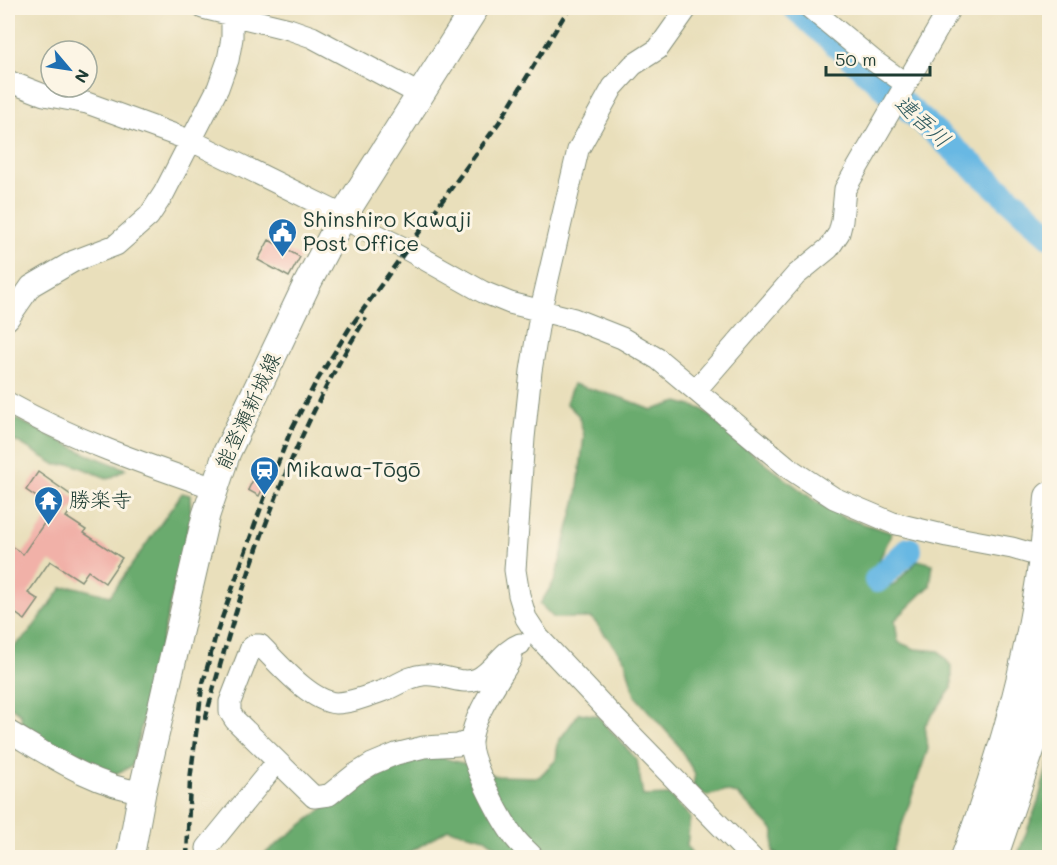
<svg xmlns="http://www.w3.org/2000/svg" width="1057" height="865" viewBox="0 0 1057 865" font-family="Mali,'Klee One',sans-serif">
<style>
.forest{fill:#6bab6e;stroke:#457451;stroke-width:1.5}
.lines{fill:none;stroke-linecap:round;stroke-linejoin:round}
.river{stroke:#68b8e3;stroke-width:26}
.building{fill:#f1b1a8}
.minor-casing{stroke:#848e78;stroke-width:23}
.major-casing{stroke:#848e78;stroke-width:29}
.highway-casing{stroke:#848e78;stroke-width:32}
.minor{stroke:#fff;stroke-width:21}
.major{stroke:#fff;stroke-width:27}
.highway{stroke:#fff;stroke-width:30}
.rail{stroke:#1f3d34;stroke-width:4.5;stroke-dasharray:9 4.5;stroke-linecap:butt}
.labels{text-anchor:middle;stroke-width:6;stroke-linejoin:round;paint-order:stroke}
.poi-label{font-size:21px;fill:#1f3d34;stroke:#fcf5e5;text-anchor:start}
.street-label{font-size:21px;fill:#1f3d34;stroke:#fcf5e5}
.water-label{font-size:22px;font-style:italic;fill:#315c60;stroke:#fcf5e5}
</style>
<rect width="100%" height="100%" fill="#fcf5e5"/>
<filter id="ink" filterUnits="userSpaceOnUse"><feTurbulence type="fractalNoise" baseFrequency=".0167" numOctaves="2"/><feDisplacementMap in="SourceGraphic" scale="12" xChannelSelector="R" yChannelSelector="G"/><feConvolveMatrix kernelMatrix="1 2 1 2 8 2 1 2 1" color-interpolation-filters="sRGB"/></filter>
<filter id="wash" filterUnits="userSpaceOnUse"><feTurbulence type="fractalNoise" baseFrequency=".008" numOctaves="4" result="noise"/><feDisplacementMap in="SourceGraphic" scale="24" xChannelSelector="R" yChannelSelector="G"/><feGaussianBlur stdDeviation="1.35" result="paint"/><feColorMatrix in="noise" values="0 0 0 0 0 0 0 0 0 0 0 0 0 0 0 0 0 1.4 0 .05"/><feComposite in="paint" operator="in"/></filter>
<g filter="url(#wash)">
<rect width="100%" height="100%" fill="#e9dfbb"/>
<path class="forest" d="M 573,384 L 622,398 L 652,410 L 678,402 L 702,409 L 757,457 L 815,501 L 842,517 L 892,533 L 875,569 L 875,588 L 894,585 L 918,560 L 933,564 L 930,586 L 895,620 L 898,642 L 915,649 L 939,651 L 952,667 L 952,688 L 925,725 L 928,749 L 891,857 L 784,858 L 773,852 L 774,831 L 737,794 L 724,791 L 707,796 L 693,786 L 695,774 L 676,742 L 635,696 L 625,660 L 592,618 L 554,618 L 540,604 L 555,580 L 577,495 L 584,436 L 579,416 L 566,403 Z
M 8,415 L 87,454 L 126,469 L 109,479 L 72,464 L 56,465 L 20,443 L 8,440 Z
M 182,493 L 190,495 L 191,516 L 132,766 L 115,774 L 76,767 L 22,731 L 21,714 L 8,705 L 8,652 L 29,633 L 62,588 L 75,587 L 110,596 Z
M 579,713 L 598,716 L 637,760 L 643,796 L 669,795 L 690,817 L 687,846 L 694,857 L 510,857 L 485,838 L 448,829 L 402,857 L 259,858 L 333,801 L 389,771 L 432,755 L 473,766 L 496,776 L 539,777 L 556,760 L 558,742 Z
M 1049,760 L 1049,857 L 1017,857 L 1038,802 Z"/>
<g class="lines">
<path class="river" d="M 796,8 L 1050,235
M 877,580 L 909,550"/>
</g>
<g id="blocks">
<path class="building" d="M 269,240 L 300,257 L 289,277 L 258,260 Z
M 261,464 L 272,470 L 259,496 L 248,490 Z
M 38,472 L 78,500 L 66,517 L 86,530 L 84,533 L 122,558 L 105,583 L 88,571 L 81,581 L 50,561 L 28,593 L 39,600 L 25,620 L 8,608 L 8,544 L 23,554 L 54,509 L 26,490 Z"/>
</g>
</g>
<g filter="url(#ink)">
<use href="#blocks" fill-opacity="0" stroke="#848e78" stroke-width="1.5"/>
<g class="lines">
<defs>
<path id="minor" d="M 203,8 L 289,29 L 312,37 L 421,95
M 687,8 L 658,49 L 633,65 L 613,87 L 578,150 L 541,309 L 531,371 L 524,438 L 515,570 L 519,595 L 526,618 L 539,638 L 608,711 L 752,858
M 810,8 L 874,61 L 906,84
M 8,81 L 44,95 L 87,103 L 192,141 L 336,212 L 342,218 L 410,251 L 483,292 L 510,303 L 574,319 L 622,338 L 658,359 L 790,469 L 834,498 L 893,523 L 947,536 L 1012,548 L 1050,559
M 8,319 L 31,286 L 74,261 L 116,245 L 149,216 L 164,193 L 218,88 L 228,60 L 232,38 L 232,8
M 696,390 L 796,275 L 829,248 L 839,233 L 842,221 L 845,189 L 950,8
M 8,403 C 72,439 144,464 214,488
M 511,659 C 498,682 473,715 471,742 C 470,762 502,821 515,838 C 520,845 528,851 534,858
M 8,731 C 49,755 94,786 142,792
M 471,740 L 458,745 L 424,747 L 396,754 L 372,764 L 354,775 L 329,795 L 314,797 L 235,720 L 230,712 L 230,702 L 251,648 L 255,645 L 260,645 C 278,663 310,701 336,703 C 352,703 370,695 385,690 C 398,685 409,676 423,675 C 441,672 460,686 477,679 C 494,671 502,651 520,644
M 209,858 L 207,848 L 277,762"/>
<path id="major" d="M 130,858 L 142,792 L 206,515 L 227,452 L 307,284 L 342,218 L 475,8"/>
<path id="highway" d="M 966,858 C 1010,741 1042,621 1050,497
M 992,858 L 1031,744 L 1050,667"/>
</defs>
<use href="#minor" class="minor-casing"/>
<use href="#major" class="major-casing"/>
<use href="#highway" class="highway-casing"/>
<use href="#minor" class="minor"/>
<use href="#major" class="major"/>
<use href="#highway" class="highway"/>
<path class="rail" d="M 205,720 C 242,581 288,440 366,318
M 187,858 L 190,780 L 202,687 L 215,638 L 265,496 L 291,430 L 315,384 L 349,329 L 500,121 L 569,8"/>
</g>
</g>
<defs>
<symbol id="civic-pin" viewBox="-11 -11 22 30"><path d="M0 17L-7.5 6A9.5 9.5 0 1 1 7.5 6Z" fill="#1f6fb2" stroke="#fcf5e5"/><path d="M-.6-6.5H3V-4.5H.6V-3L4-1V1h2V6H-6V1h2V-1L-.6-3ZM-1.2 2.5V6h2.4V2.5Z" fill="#fff"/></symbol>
<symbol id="station-pin" viewBox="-11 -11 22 30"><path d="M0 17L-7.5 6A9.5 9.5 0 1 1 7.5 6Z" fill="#1f6fb2" stroke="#fcf5e5"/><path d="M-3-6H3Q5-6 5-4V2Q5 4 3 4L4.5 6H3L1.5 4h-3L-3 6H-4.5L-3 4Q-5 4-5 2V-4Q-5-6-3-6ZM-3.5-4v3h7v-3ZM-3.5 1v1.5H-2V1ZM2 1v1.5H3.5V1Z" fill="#fff"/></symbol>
<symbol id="temple-pin" viewBox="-11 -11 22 30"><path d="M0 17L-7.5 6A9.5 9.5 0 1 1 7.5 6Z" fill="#1f6fb2" stroke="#fcf5e5"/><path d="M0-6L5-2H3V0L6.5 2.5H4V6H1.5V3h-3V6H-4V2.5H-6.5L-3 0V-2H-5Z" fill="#fff"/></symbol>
</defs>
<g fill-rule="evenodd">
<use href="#civic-pin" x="266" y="216" width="33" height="45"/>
<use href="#station-pin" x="248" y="454" width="33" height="45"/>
<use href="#temple-pin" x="32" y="484" width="33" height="45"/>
</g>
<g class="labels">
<g class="poi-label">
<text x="303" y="227">Shinshiro Kawaji<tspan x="303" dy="24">Post Office</tspan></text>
<text x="286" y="477">Mikawa-Tōgō</text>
<text x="69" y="507">勝楽寺</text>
</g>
<g class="street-label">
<text transform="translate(248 411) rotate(-65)" y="7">能登瀬新城線</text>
</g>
<g class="water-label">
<text transform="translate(923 121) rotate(42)" y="8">連吾川</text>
</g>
</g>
<rect width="1057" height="865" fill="none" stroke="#fcf5e5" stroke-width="30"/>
<g transform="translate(69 69) rotate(119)"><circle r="28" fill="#fcf5e5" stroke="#a4ab9e" stroke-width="1.5"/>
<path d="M0-4.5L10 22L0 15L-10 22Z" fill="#1f6fb2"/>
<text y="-9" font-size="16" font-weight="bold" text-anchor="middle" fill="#1f3d34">N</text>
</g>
<path d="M826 66v9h104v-9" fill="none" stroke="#1f3d34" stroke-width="3"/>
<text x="835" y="66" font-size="18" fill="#1f3d34" stroke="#fcf5e5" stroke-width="4.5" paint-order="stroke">50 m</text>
</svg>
